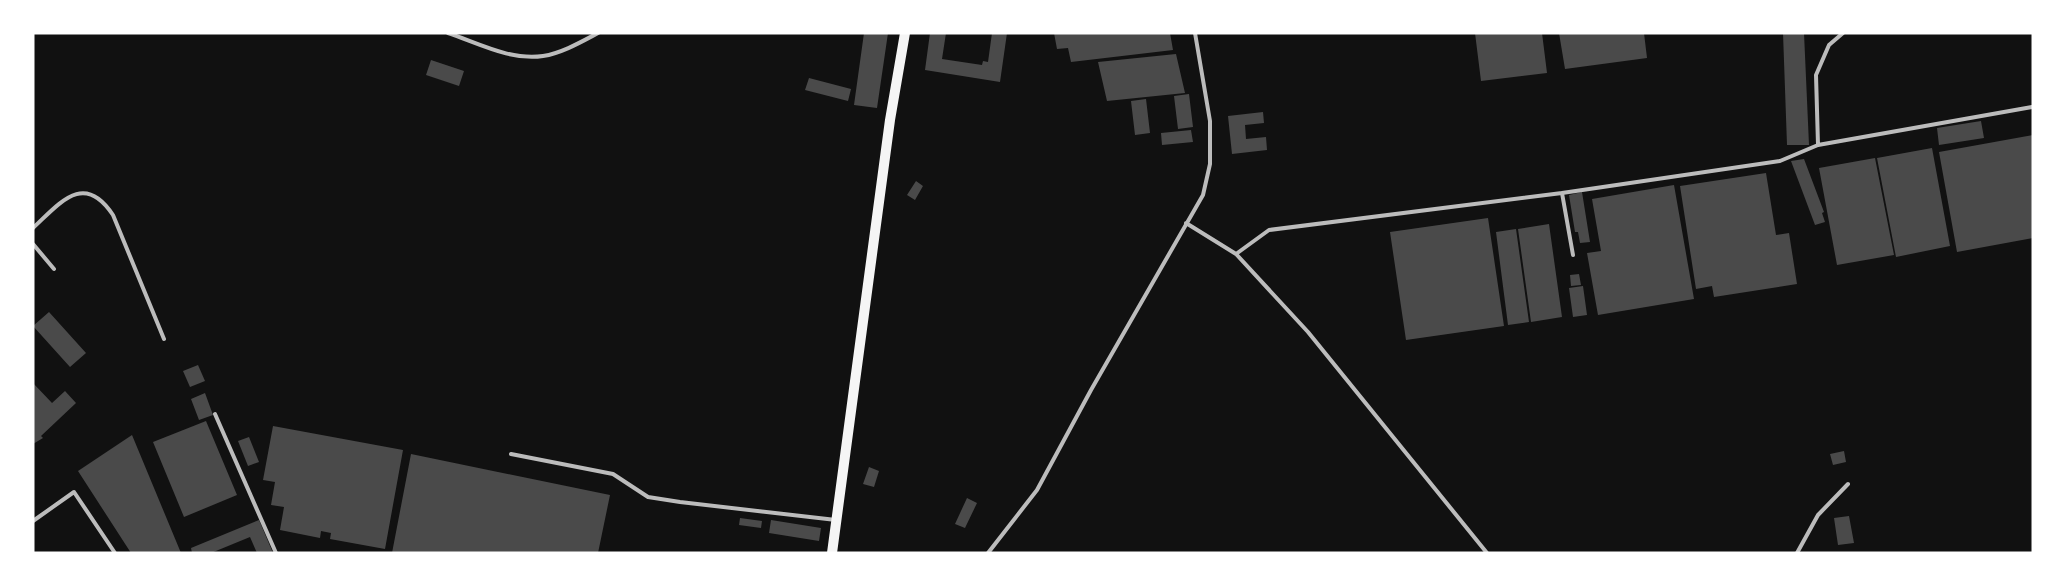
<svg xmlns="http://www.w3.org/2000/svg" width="2066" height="586" viewBox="0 0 2066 586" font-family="Karla,sans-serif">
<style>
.building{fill:#4a4a4a}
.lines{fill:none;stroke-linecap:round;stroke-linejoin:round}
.service{stroke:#bcbcbc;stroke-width:4}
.secondary{stroke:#f5f5f5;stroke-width:10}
</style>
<rect width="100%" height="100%" fill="#111"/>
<path class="building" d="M 864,33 L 888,33 L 877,108 L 854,105 Z
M 930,33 L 946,33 L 942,59 L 982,65 L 983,61 L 988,62 L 992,33 L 1007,33 L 1000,82 L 925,70 Z
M 1054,33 L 1170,33 L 1173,50 L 1071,62 L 1068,48 L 1057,49 Z
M 1475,33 L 1542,33 L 1547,73 L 1481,81 Z
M 1559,33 L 1644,33 L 1647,58 L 1565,69 Z
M 1783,33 L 1804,33 L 1809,145 L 1787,145 Z
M 1176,54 L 1185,93 L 1107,101 L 1098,62 Z
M 431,60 L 464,71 L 459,86 L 426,75 Z
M 809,78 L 851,89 L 848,101 L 805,90 Z
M 1189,94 L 1193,127 L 1178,129 L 1174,96 Z
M 1146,99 L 1150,133 L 1135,135 L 1131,101 Z
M 1263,112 L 1264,123 L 1245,125 L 1246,139 L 1266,137 L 1267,150 L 1232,154 L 1228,116 Z
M 1981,121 L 1984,138 L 1939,145 L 1937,128 Z
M 1191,130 L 1193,142 L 1162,145 L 1161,133 Z
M 2033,135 L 2033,238 L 1957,252 L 1939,152 Z
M 1932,148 L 1950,246 L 1896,257 L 1877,158 Z
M 1875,158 L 1894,255 L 1837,265 L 1819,168 Z
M 1804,159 L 1824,212 L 1822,213 L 1825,222 L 1815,225 L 1791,161 Z
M 1766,173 L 1776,235 L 1789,233 L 1797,284 L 1714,297 L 1712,286 L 1696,289 L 1680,186 Z
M 916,181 L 923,186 L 915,200 L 907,195 Z
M 1674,185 L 1694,299 L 1598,315 L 1587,253 L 1601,251 L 1592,199 Z
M 1582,192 L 1590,242 L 1580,243 L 1578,232 L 1575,232 L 1569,195 Z
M 1488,218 L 1504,326 L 1406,340 L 1390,232 Z
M 1549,224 L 1562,317 L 1531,322 L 1518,229 Z
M 1516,229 L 1529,322 L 1508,325 L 1496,232 Z
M 1579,274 L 1581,285 L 1571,286 L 1570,275 Z
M 1583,286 L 1587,315 L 1573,317 L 1569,288 Z
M 49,312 L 86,353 L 70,367 L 33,326 Z
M 198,365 L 205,381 L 190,387 L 183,371 Z
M 33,383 L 52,403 L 65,391 L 76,403 L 41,436 L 43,438 L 33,444 Z
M 205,393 L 213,415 L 199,420 L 191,399 Z
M 206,421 L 237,495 L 184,517 L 153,442 Z
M 273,426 L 403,450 L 385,549 L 330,539 L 331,533 L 321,531 L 320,538 L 280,530 L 284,507 L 271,505 L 275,482 L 263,480 Z
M 132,435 L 181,553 L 131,553 L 78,471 Z
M 249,437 L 259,462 L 248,466 L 238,441 Z
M 1844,451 L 1846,462 L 1833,465 L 1830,454 Z
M 411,454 L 610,495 L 598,553 L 392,553 Z
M 869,467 L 879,471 L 874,487 L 863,484 Z
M 967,498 L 977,503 L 965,528 L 955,524 Z
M 1849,516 L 1854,543 L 1838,545 L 1834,518 Z
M 740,518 L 762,521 L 761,528 L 739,525 Z
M 259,520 L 273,553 L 257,553 L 250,537 L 211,553 L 192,553 L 191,548 Z
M 771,520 L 821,528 L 819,541 L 769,533 Z"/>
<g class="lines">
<path class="service" d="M 448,33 C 478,43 511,61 543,56 C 562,53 581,42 598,33
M 1818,145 L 2032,107
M 1562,193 L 1573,255
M 1186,223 L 1236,254 L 1269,230 L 1562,193 L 1780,161 L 1818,145 L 1816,75 L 1829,45 L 1843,33
M 33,228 C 60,203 84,171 113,215 L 164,339
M 33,244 L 54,269
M 1236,254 L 1308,332 L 1487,553
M 215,414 L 276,553
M 511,454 L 613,474 L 648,497 L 680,502 L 836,520
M 33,521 L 74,492 L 115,553
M 988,553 L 1037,490 L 1091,390 L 1203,195 L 1210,164 L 1210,121 L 1195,33
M 1797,553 L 1818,515 L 1848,484"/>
<path class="secondary" d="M 832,553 L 890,120 L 905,33"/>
</g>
<rect width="2066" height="586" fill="none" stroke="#ffffff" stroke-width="69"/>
</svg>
